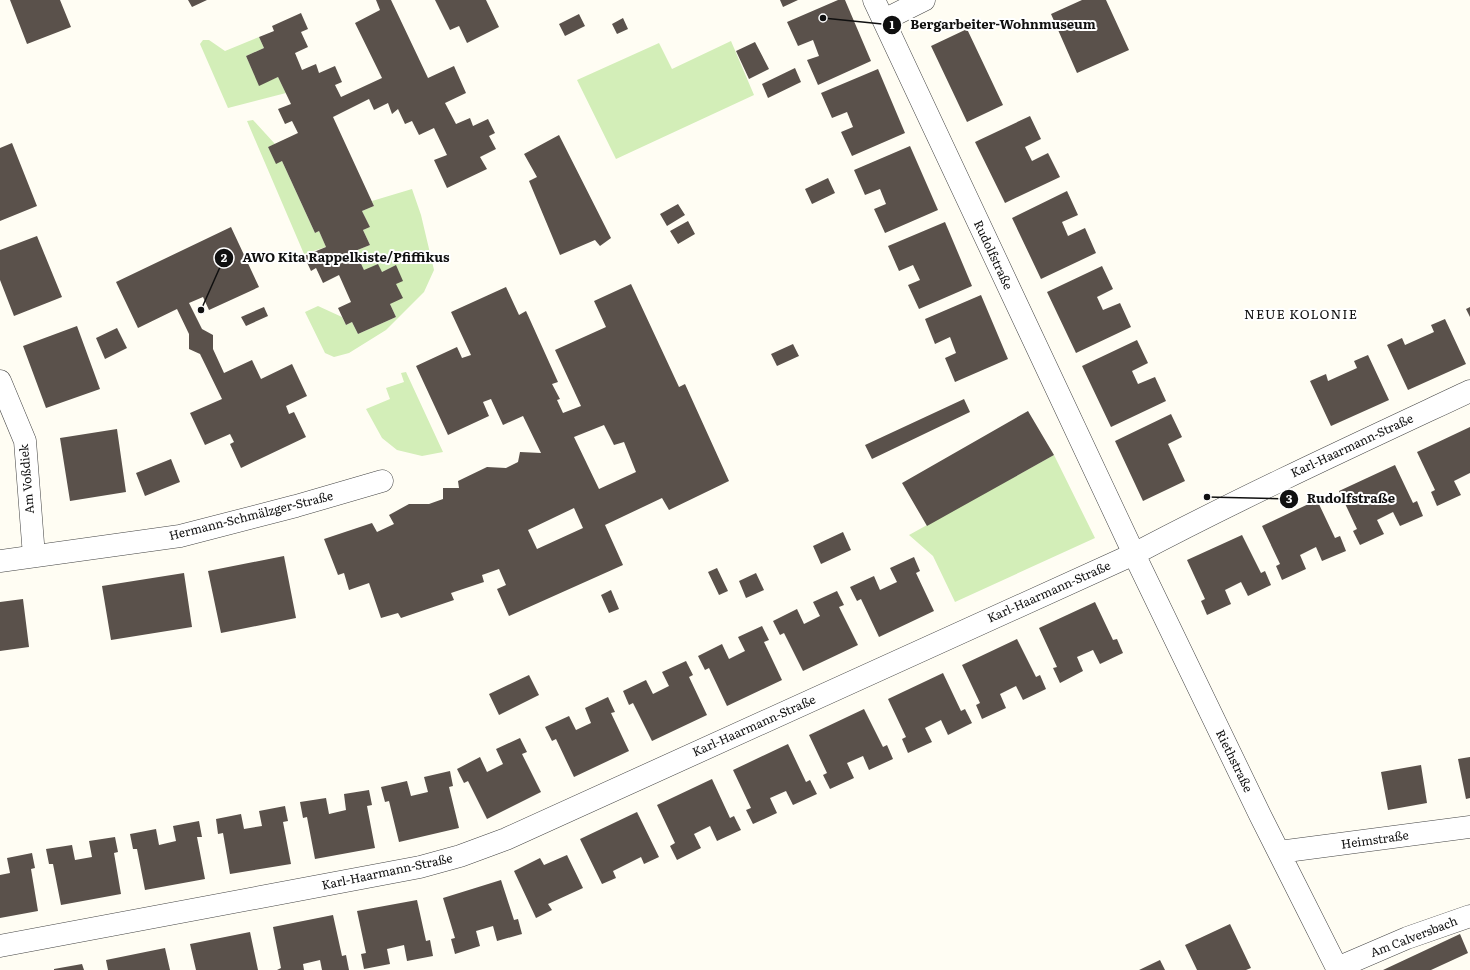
<svg xmlns="http://www.w3.org/2000/svg" width="1470" height="970" viewBox="0 0 1470 970" font-family="Literata,serif">
<style>
.green{fill:#d3eeb8}
.building{fill:#5a514b;fill-rule:evenodd}
.lines{fill:none;stroke-linecap:round;stroke-linejoin:round}
.minor-casing{stroke:#434343;stroke-width:23}
.minor{stroke:#fff;stroke-width:22}
.labels{text-anchor:middle;stroke-width:4;stroke-linejoin:round;paint-order:stroke}
.street-label{font-size:12px;fill:#101010;stroke:#fff}
.neighbourhood-label{font-size:13px;letter-spacing:1px;fill:#101010;stroke:#fff}
.leader{fill:none;stroke:#101010;stroke-width:1.5}
.callout-dot{fill:#101010;stroke:#fff;stroke-width:1.5}
.mark-label{font-size:12px;text-anchor:middle;font-weight:bold;fill:#fff}
.callout-label{font-size:13px;text-anchor:middle;font-weight:bold;fill:#101010;stroke:#fff;stroke-width:4;stroke-linejoin:round;paint-order:stroke}
</style>
<rect width="100%" height="100%" fill="#fffdf3"/>
<path class="green" d="M 259,37 L 264,48 L 246,56 L 259,85 L 278,77 L 286,93 L 228,108 L 200,44 L 203,40 L 209,40 L 225,51 Z
M 731,41 L 754,95 L 616,159 L 577,80 L 659,43 L 672,69 Z
M 253,120 L 275,144 L 268,147 L 276,163 L 282,161 L 315,233 L 319,231 L 326,247 L 304,254 L 247,121 Z
M 412,189 L 421,215 L 434,270 L 424,292 L 386,330 L 349,353 L 334,357 L 325,353 L 305,312 L 318,306 L 342,317 L 346,325 L 352,322 L 358,334 L 396,317 L 390,304 L 396,284 L 395,266 L 382,272 L 364,270 L 355,251 L 370,245 L 363,230 L 370,227 L 362,211 L 374,206 L 372,201 Z
M 406,372 L 443,452 L 422,456 L 397,450 L 382,438 L 366,409 L 390,399 L 386,388 L 404,382 L 401,373 Z
M 1054,455 L 1095,538 L 955,602 L 933,556 L 909,535 Z"/>
<path class="building" d="M 10,0 L 60,0 L 71,27 L 27,44 Z
M 188,0 L 207,0 L 192,7 Z
M 376,0 L 391,0 L 428,78 L 454,66 L 466,93 L 445,103 L 456,124 L 470,118 L 473,126 L 488,119 L 495,133 L 489,136 L 496,149 L 480,157 L 487,169 L 447,188 L 434,160 L 447,155 L 434,128 L 419,135 L 412,121 L 405,124 L 398,109 L 392,114 L 388,103 L 374,110 L 369,99 L 333,117 L 374,206 L 362,211 L 370,227 L 363,230 L 370,245 L 355,251 L 364,270 L 378,264 L 382,272 L 396,265 L 403,281 L 396,284 L 403,298 L 390,304 L 396,317 L 358,334 L 352,322 L 346,325 L 338,308 L 351,302 L 339,275 L 323,283 L 316,268 L 311,271 L 304,256 L 326,247 L 319,231 L 315,233 L 282,161 L 276,164 L 268,147 L 298,133 L 292,121 L 285,124 L 278,109 L 291,104 L 278,77 L 259,86 L 246,56 L 264,48 L 259,37 L 274,31 L 272,26 L 301,13 L 308,29 L 301,32 L 308,47 L 295,53 L 302,70 L 316,64 L 319,73 L 335,66 L 342,82 L 335,85 L 341,97 L 382,78 L 355,23 L 380,10 Z
M 435,0 L 486,0 L 499,27 L 467,43 L 459,26 L 450,30 Z
M 780,0 L 798,0 L 783,7 Z
M 838,0 L 845,0 L 871,61 L 818,85 L 807,60 L 819,56 L 813,40 L 798,46 L 787,22 Z
M 1082,0 L 1106,0 L 1129,50 L 1077,73 L 1051,14 Z
M 579,14 L 585,26 L 565,36 L 559,24 Z
M 623,18 L 628,29 L 617,34 L 612,24 Z
M 967,29 L 1003,105 L 967,122 L 931,46 Z
M 755,42 L 769,69 L 749,79 L 736,51 Z
M 795,68 L 801,82 L 768,98 L 762,84 Z
M 878,69 L 905,133 L 852,156 L 841,132 L 853,127 L 847,112 L 832,118 L 821,93 Z
M 1030,116 L 1041,139 L 1025,147 L 1032,161 L 1048,153 L 1060,177 L 1005,203 L 975,142 Z
M 559,135 L 611,238 L 600,246 L 595,240 L 560,255 L 529,181 L 537,177 L 524,154 Z
M 12,143 L 37,206 L 0,221 L 0,148 Z
M 910,146 L 938,210 L 885,233 L 874,209 L 886,204 L 880,189 L 865,195 L 854,170 Z
M 828,178 L 835,193 L 812,204 L 805,189 Z
M 1067,191 L 1078,215 L 1062,222 L 1068,236 L 1085,228 L 1096,253 L 1041,279 L 1012,218 Z
M 678,204 L 685,215 L 667,226 L 660,214 Z
M 688,221 L 695,234 L 678,244 L 670,231 Z
M 945,222 L 972,286 L 919,309 L 908,285 L 920,280 L 913,265 L 899,271 L 888,246 Z
M 231,227 L 259,287 L 209,310 L 203,297 L 189,303 L 202,329 L 213,335 L 213,349 L 224,373 L 252,360 L 261,379 L 292,364 L 307,396 L 286,406 L 289,414 L 294,412 L 306,437 L 241,468 L 230,444 L 234,442 L 230,434 L 205,445 L 190,413 L 222,399 L 200,354 L 189,349 L 189,334 L 177,309 L 138,328 L 116,282 Z
M 37,236 L 62,297 L 14,316 L 0,280 L 0,250 Z
M 1102,266 L 1113,289 L 1097,297 L 1103,310 L 1120,303 L 1131,327 L 1076,353 L 1047,292 Z
M 631,284 L 679,387 L 685,384 L 729,481 L 669,510 L 662,498 L 605,525 L 623,565 L 509,616 L 497,589 L 506,585 L 499,569 L 482,575 L 484,582 L 451,593 L 454,600 L 401,618 L 398,613 L 381,618 L 369,583 L 349,590 L 344,573 L 338,575 L 324,539 L 372,523 L 377,532 L 394,524 L 389,515 L 409,504 L 429,504 L 443,499 L 443,488 L 459,488 L 458,481 L 487,467 L 506,468 L 518,462 L 520,452 L 541,453 L 523,416 L 503,425 L 491,399 L 483,402 L 489,416 L 448,435 L 416,366 L 457,347 L 462,358 L 471,355 L 451,312 L 506,287 L 519,315 L 526,311 L 558,382 L 552,384 L 560,399 L 557,400 L 563,413 L 581,406 L 555,350 L 606,327 L 594,301 ZM 604,425 L 614,445 L 624,442 L 636,472 L 599,489 L 574,437 ZM 574,508 L 583,528 L 537,549 L 528,530 Z
M 981,295 L 1008,359 L 955,382 L 945,358 L 956,353 L 950,337 L 935,344 L 925,319 Z
M 264,307 L 268,316 L 246,326 L 241,317 Z
M 1470,307 L 1470,317 L 1466,309 Z
M 1445,319 L 1466,364 L 1408,390 L 1387,345 L 1402,338 L 1405,345 L 1434,332 L 1431,325 Z
M 77,326 L 100,389 L 46,408 L 23,346 Z
M 117,328 L 127,348 L 105,359 L 96,338 Z
M 1137,340 L 1148,363 L 1132,371 L 1138,384 L 1155,377 L 1166,401 L 1111,427 L 1082,366 Z
M 793,344 L 799,356 L 777,366 L 771,354 Z
M 1368,355 L 1389,400 L 1331,426 L 1310,381 L 1326,374 L 1328,381 L 1357,368 L 1354,361 Z
M 964,399 L 970,412 L 872,459 L 865,445 Z
M 1028,411 L 1054,455 L 927,526 L 902,483 Z
M 1171,414 L 1182,437 L 1168,444 L 1185,481 L 1143,501 L 1115,441 Z
M 1470,427 L 1470,473 L 1454,481 L 1461,495 L 1437,506 L 1431,492 L 1435,490 L 1417,452 Z
M 117,429 L 126,492 L 70,501 L 60,438 Z
M 171,459 L 180,482 L 145,496 L 136,473 Z
M 1395,465 L 1413,503 L 1417,501 L 1423,516 L 1400,526 L 1393,512 L 1377,520 L 1384,534 L 1360,545 L 1353,531 L 1357,529 L 1339,491 Z
M 1317,500 L 1335,538 L 1340,536 L 1346,551 L 1322,561 L 1316,547 L 1300,555 L 1306,569 L 1282,580 L 1276,566 L 1280,564 L 1262,526 Z
M 843,532 L 851,550 L 821,564 L 813,546 Z
M 1242,535 L 1261,573 L 1265,571 L 1271,585 L 1248,596 L 1241,582 L 1225,590 L 1231,604 L 1207,615 L 1201,601 L 1205,599 L 1187,560 Z
M 284,556 L 296,618 L 221,633 L 208,571 Z
M 914,557 L 920,571 L 916,573 L 934,611 L 879,637 L 861,599 L 857,601 L 850,587 L 874,576 L 880,590 L 897,582 L 890,568 Z
M 717,568 L 728,591 L 719,595 L 708,572 Z
M 184,573 L 192,627 L 111,640 L 102,586 Z
M 756,573 L 764,590 L 746,598 L 739,581 Z
M 611,590 L 619,609 L 609,613 L 601,595 Z
M 837,591 L 844,605 L 839,607 L 858,645 L 803,671 L 784,633 L 780,635 L 773,621 L 797,609 L 804,624 L 820,616 L 813,602 Z
M 23,599 L 29,647 L 0,651 L 0,602 Z
M 1095,602 L 1113,640 L 1117,639 L 1123,653 L 1100,664 L 1093,650 L 1077,657 L 1083,671 L 1060,683 L 1053,668 L 1057,667 L 1039,628 Z
M 762,626 L 769,640 L 764,642 L 782,680 L 727,706 L 709,668 L 705,670 L 698,656 L 722,644 L 729,659 L 745,651 L 738,637 Z
M 1017,639 L 1036,677 L 1040,675 L 1046,689 L 1023,700 L 1016,686 L 1000,694 L 1006,708 L 982,719 L 976,705 L 980,703 L 962,665 Z
M 686,661 L 693,675 L 689,677 L 707,715 L 652,741 L 633,703 L 629,705 L 623,691 L 646,680 L 653,694 L 669,686 L 662,672 Z
M 943,673 L 961,711 L 965,709 L 972,723 L 948,735 L 941,720 L 925,728 L 932,742 L 908,753 L 902,739 L 906,737 L 888,699 Z
M 529,675 L 539,695 L 499,715 L 489,694 Z
M 608,697 L 615,712 L 611,713 L 629,751 L 574,777 L 556,739 L 552,741 L 545,727 L 569,716 L 576,730 L 591,723 L 585,708 Z
M 864,709 L 883,747 L 887,745 L 893,759 L 869,770 L 863,756 L 847,763 L 854,778 L 830,789 L 823,775 L 827,773 L 809,735 Z
M 520,738 L 527,752 L 522,754 L 541,792 L 487,819 L 468,781 L 464,783 L 457,769 L 480,757 L 487,772 L 503,764 L 496,749 Z
M 788,744 L 806,782 L 810,780 L 817,794 L 793,805 L 786,791 L 770,798 L 777,813 L 753,824 L 746,810 L 751,808 L 733,770 Z
M 1470,757 L 1470,798 L 1466,799 L 1458,759 Z
M 1421,765 L 1427,803 L 1388,810 L 1381,772 Z
M 450,771 L 453,786 L 449,787 L 459,828 L 399,842 L 389,801 L 385,802 L 381,787 L 407,781 L 411,796 L 428,792 L 424,777 Z
M 712,779 L 730,818 L 734,816 L 741,830 L 717,841 L 710,826 L 694,834 L 701,848 L 677,860 L 670,846 L 675,843 L 657,805 Z
M 369,790 L 372,805 L 367,806 L 375,848 L 315,859 L 307,817 L 303,818 L 300,802 L 326,798 L 329,814 L 346,810 L 344,794 Z
M 285,806 L 288,821 L 283,822 L 291,864 L 230,874 L 223,833 L 218,834 L 216,819 L 241,814 L 244,829 L 262,826 L 259,811 Z
M 637,812 L 659,857 L 644,864 L 641,857 L 613,871 L 616,878 L 602,884 L 580,839 Z
M 199,821 L 202,837 L 197,837 L 205,879 L 145,890 L 137,849 L 133,849 L 130,834 L 156,829 L 159,845 L 176,841 L 173,826 Z
M 115,837 L 118,852 L 114,853 L 121,894 L 61,905 L 53,864 L 49,864 L 46,849 L 72,845 L 75,860 L 92,857 L 89,841 Z
M 32,853 L 35,868 L 31,869 L 38,911 L 0,918 L 0,875 L 10,873 L 7,858 Z
M 567,855 L 583,888 L 548,904 L 552,910 L 536,918 L 514,871 L 540,858 L 544,865 Z
M 501,880 L 514,920 L 518,919 L 522,934 L 497,941 L 493,926 L 476,931 L 480,946 L 455,954 L 451,939 L 455,938 L 443,898 Z
M 417,900 L 426,941 L 430,940 L 433,956 L 407,961 L 404,945 L 387,949 L 390,964 L 364,969 L 361,954 L 366,953 L 357,911 Z
M 333,915 L 342,956 L 346,955 L 349,970 L 322,970 L 320,960 L 303,964 L 304,970 L 277,970 L 281,968 L 273,927 Z
M 1230,924 L 1251,968 L 1246,970 L 1197,970 L 1185,945 Z
M 250,932 L 258,970 L 196,970 L 190,944 Z
M 1460,934 L 1468,953 L 1431,970 L 1383,970 Z
M 165,948 L 170,970 L 108,970 L 106,960 Z
M 1160,960 L 1165,970 L 1139,970 Z
M 82,964 L 84,970 L 54,970 L 54,969 Z"/>
<g class="lines">
<defs>
<path id="minor" d="M 874,0 L 1134,554 L 1260,815 L 1338,970
M 884,20 L 924,0
M 0,381 L 25,441 L 34,556
M 0,561 L 180,536 L 296,506 L 382,481
M 1279,852 L 1470,827
M 0,946 L 420,867 L 460,856 L 506,839 L 1134,554 C 1244,496 1357,444 1470,391
M 1337,968 L 1407,938 L 1470,916"/>
</defs>
<use href="#minor" class="minor-casing"/>
<use href="#minor" class="minor"/>
</g>
<g class="labels">
<g class="street-label">
<text transform="translate(993 255) rotate(65)" y="4">Rudolfstraße</text>
<text transform="translate(1352 446) rotate(-25)" y="4">Karl-Haarmann-Straße</text>
<text transform="translate(27 479) rotate(-95)" y="4">Am Voßdiek</text>
<text transform="translate(251 516) rotate(-14)" y="4">Hermann-Schmälzger-Straße</text>
<text transform="translate(1049 592) rotate(-24)" y="4">Karl-Haarmann-Straße</text>
<text transform="translate(754 726) rotate(-24)" y="4">Karl-Haarmann-Straße</text>
<text transform="translate(1234 761) rotate(64)" y="4">Riethstraße</text>
<text transform="translate(1375 840) rotate(-8)" y="4">Heimstraße</text>
<text transform="translate(387 872) rotate(-12)" y="4">Karl-Haarmann-Straße</text>
<text transform="translate(1414 937) rotate(-21)" y="4">Am Calversbach</text>
</g>
<g class="neighbourhood-label">
<text x="1301" y="319">NEUE KOLONIE</text>
</g>
</g>
<path class="leader" d="M823 18L892 25M201 310L224 258M1207 497L1289 499"/>
<g class="callout-dot">
<circle cx="823" cy="18" r="4"/>
<circle cx="201" cy="310" r="4"/>
<circle cx="1207" cy="497" r="4"/>
<circle cx="892" cy="25" r="10"/>
<circle cx="224" cy="258" r="10"/>
<circle cx="1289" cy="499" r="10"/>
</g>
<g class="mark-label">
<text x="892" y="29">1</text>
<text x="224" y="262">2</text>
<text x="1289" y="503">3</text>
</g>
<g class="callout-label">
<text x="1003" y="29">Bergarbeiter-Wohnmuseum</text>
<text x="346" y="262">AWO Kita Rappelkiste/Pfiffikus</text>
<text x="1351" y="503">Rudolfstraße</text>
</g>
</svg>
